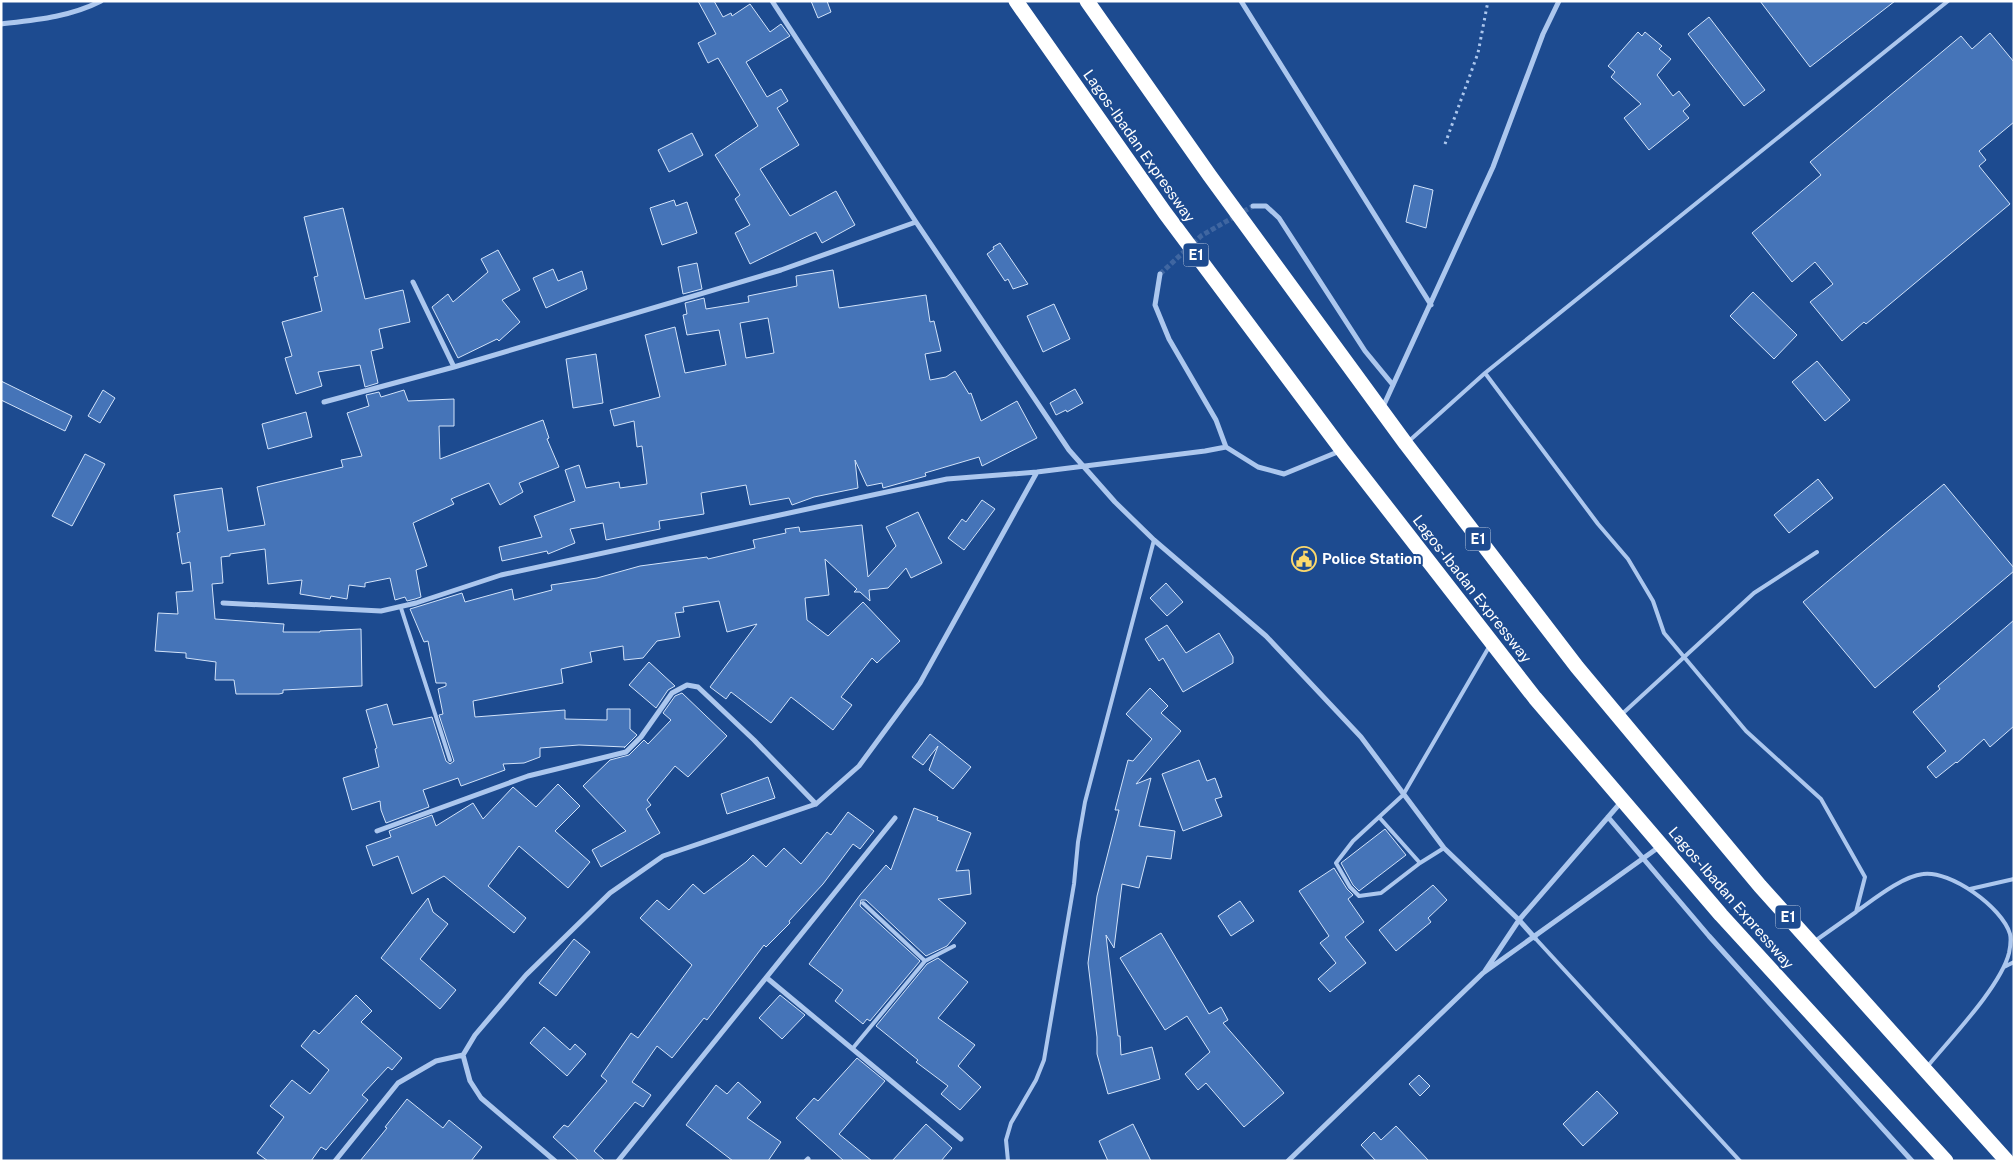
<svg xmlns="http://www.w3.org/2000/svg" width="2015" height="1162" viewBox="0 0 2015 1162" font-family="'Public Sans',sans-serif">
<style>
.building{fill:#4574b8;stroke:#d2e3fa;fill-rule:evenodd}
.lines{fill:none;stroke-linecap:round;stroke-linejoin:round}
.minor-tunnel{stroke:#3f66a1;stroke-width:5;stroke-dasharray:5 2.5;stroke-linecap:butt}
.path{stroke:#acc7ee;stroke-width:3;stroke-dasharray:2.5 4;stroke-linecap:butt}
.service{stroke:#acc7ee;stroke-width:4}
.minor{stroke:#acc7ee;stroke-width:5}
.motorway{stroke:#fff;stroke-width:15}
.labels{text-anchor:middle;stroke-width:4;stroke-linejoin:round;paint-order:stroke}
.shield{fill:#1d4b90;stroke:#bbc9de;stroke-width:1}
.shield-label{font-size:14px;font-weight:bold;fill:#fff}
.street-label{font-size:15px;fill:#fff;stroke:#1d4b90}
.poi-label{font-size:15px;font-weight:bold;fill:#fff;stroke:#1d4b90;text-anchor:start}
</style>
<rect width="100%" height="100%" fill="#1d4b90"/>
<path class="building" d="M 698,1 L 714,1 L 723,17 L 731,13 L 732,16 L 750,4 L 770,32 L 781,24 L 790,36 L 746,62 L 767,97 L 781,89 L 788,101 L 777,108 L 799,145 L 760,169 L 790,216 L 836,191 L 855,225 L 822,243 L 816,232 L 750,264 L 735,233 L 750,225 L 735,199 L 740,195 L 715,155 L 758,126 L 718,58 L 708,63 L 698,43 L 716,34 Z
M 811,1 L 827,1 L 831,12 L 818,18 Z
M 1760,1 L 1895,1 L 1810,67 Z
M 1709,17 L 1765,90 L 1744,106 L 1688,34 Z
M 1638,32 L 1642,36 L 1645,32 L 1662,46 L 1659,49 L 1671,59 L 1657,75 L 1673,96 L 1679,91 L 1690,105 L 1683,111 L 1689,118 L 1649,150 L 1624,118 L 1641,104 L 1611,77 L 1615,72 L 1608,66 Z
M 1990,33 L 2014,62 L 2014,122 L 1979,151 L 1986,160 L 1979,166 L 2010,204 L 1866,324 L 1864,322 L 1842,341 L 1810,302 L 1833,284 L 1815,262 L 1792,282 L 1752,233 L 1821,175 L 1810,162 L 1961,36 L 1972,49 Z
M 692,133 L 703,155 L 669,172 L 658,150 Z
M 1414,185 L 1433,190 L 1426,228 L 1406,222 Z
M 674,200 L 676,206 L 687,202 L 697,233 L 662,245 L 650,208 Z
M 343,208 L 365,299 L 403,290 L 410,322 L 379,329 L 383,348 L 371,351 L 378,383 L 365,387 L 360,365 L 318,372 L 322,386 L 296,394 L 285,358 L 292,356 L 282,322 L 322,311 L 314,277 L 318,276 L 304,217 Z
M 1000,243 L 1019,271 L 1028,284 L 1013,289 L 1008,279 L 1005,281 L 987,254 L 994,249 L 993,247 Z
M 498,250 L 520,290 L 502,300 L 520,322 L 499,341 L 497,339 L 458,358 L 432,307 L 448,294 L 453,302 L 488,272 L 481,259 Z
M 697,263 L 702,289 L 683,294 L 678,267 Z
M 553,269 L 558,281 L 582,271 L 587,289 L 546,308 L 533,278 Z
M 833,270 L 839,308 L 926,295 L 930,322 L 934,321 L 941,351 L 925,354 L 930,380 L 946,377 L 955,371 L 969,394 L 971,393 L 981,421 L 1017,401 L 1037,438 L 982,466 L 979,457 L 925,473 L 926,476 L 883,488 L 882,483 L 867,486 L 855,460 L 858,488 L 814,497 L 792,505 L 789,498 L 750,505 L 746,485 L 701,493 L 704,514 L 659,521 L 660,529 L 606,540 L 603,523 L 570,529 L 575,543 L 548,554 L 547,551 L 502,561 L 499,547 L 542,537 L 534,516 L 575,501 L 565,470 L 579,465 L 586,488 L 619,482 L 620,488 L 647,484 L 642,446 L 637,447 L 634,421 L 614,426 L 610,410 L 660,397 L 645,335 L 675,327 L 685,373 L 726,365 L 719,330 L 687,335 L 683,315 L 687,314 L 685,303 L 704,298 L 706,309 L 749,302 L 748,296 L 797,286 L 796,276 ZM 768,318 L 774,353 L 746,358 L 740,323 Z
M 1753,292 L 1797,335 L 1774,359 L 1730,316 Z
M 1054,304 L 1070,339 L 1043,352 L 1027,316 Z
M 596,354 L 603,403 L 573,408 L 566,359 Z
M 1817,361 L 1850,400 L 1825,421 L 1792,382 Z
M 1,381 L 72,416 L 65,431 L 1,400 Z
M 1075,389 L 1083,403 L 1067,412 L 1066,410 L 1056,415 L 1050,403 Z
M 103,390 L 115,398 L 100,423 L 88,416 Z
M 404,390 L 408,401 L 454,399 L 454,426 L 439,426 L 440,459 L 543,420 L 549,438 L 547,439 L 559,467 L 519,483 L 523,492 L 500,505 L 489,483 L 451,499 L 454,504 L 413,523 L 427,566 L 416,570 L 421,597 L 415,599 L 407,601 L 405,597 L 395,600 L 390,578 L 365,583 L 365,587 L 349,585 L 347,599 L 331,596 L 330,599 L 300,594 L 302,580 L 268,584 L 265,549 L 230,554 L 230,556 L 221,557 L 223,583 L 212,584 L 215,619 L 284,624 L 283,632 L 320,632 L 320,631 L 361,629 L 362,686 L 283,690 L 283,693 L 279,694 L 236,694 L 234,680 L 215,680 L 216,662 L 186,658 L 186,653 L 155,651 L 158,613 L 178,614 L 176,592 L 193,591 L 190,562 L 182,564 L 177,533 L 180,532 L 174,495 L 222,488 L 228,531 L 265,525 L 257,487 L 343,467 L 341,460 L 362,456 L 347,413 L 369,406 L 366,395 L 379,392 L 381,397 Z
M 306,412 L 312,437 L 268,449 L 262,424 Z
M 85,454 L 105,464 L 72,526 L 52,516 Z
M 1818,479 L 1833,498 L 1789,533 L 1774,515 Z
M 1944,484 L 2014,568 L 2014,571 L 1875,688 L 1803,602 Z
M 982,500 L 995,509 L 964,550 L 948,538 L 962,519 L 966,522 Z
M 918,512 L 942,563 L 911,578 L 906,568 L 888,588 L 869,590 L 870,601 L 860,592 L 854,592 L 857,589 L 825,559 L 829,595 L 805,598 L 807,620 L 828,636 L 863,602 L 900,641 L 877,663 L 872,658 L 841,697 L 852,705 L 833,730 L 791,697 L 771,723 L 731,692 L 726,699 L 710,687 L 757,624 L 727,632 L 719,601 L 683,607 L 684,612 L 675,613 L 680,637 L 657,641 L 643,658 L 624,660 L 623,646 L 590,652 L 592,662 L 561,669 L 563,683 L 473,701 L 475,717 L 565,710 L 565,719 L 607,720 L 607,709 L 630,709 L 630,729 L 637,735 L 624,748 L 625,747 L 579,745 L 540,748 L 540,757 L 524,763 L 503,764 L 505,770 L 461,786 L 458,778 L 423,790 L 429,807 L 386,823 L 381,810 L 380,801 L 352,810 L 343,778 L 379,767 L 375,749 L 377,748 L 366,710 L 387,704 L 393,725 L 432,717 L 446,761 L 450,764 L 454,761 L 439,715 L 443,714 L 438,689 L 446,686 L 446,683 L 436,683 L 428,641 L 424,642 L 410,609 L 462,593 L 465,602 L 512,589 L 514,600 L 552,590 L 551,585 L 597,578 L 640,566 L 707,557 L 708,559 L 755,548 L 753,540 L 786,533 L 785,529 L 799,527 L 800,532 L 862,525 L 868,577 L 896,546 L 886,527 Z
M 1166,583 L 1183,602 L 1167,616 L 1150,598 Z
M 2014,620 L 2014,726 L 1990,747 L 1984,739 L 1957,763 L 1956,762 L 1936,778 L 1927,767 L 1946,751 L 1913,712 L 1940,689 L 1938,686 Z
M 1167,625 L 1186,653 L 1219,633 L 1233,657 L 1233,663 L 1183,692 L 1163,658 L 1159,661 L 1145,639 Z
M 649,662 L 675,686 L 668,690 L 656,708 L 629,685 Z
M 1150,688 L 1168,706 L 1161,713 L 1181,731 L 1136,784 L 1151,778 L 1139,826 L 1175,831 L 1171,859 L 1147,856 L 1139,888 L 1122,884 L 1114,948 L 1106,935 L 1118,1036 L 1120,1036 L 1121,1055 L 1152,1047 L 1160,1079 L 1108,1094 L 1097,1054 L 1097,1037 L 1088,963 L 1097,896 L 1119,810 L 1115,810 L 1128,760 L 1133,761 L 1152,739 L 1126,714 Z
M 682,693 L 727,736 L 688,777 L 675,766 L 647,800 L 651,805 L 646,809 L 660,833 L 601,867 L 592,850 L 626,831 L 583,786 L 610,760 L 629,755 L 644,740 L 648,744 L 671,720 L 663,713 L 675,696 Z
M 930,734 L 971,767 L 953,789 L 929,770 L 938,746 L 923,765 L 912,757 Z
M 1199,760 L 1207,781 L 1215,778 L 1222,797 L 1215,799 L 1222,816 L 1183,831 L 1162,774 Z
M 768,777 L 775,798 L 727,814 L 721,794 Z
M 558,784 L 580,806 L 555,831 L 590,862 L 568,888 L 519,846 L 488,886 L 526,918 L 514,933 L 444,876 L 412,894 L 398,856 L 373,866 L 366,846 L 391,837 L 389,831 L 432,815 L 436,826 L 473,803 L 483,819 L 513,787 L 536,807 Z
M 914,808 L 938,817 L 937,820 L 971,833 L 956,871 L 969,870 L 971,894 L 938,899 L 966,923 L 947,946 L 926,956 L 866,900 L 861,900 L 860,906 L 920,961 L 870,1021 L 867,1019 L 863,1024 L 835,1001 L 843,990 L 809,964 L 860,895 L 886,865 L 891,870 Z
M 848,812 L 874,831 L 860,849 L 853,844 L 823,884 L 789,921 L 790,923 L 766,947 L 764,945 L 707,1020 L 704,1018 L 672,1058 L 657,1046 L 632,1082 L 651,1095 L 643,1107 L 635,1102 L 594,1151 L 605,1161 L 579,1161 L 553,1137 L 564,1125 L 568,1127 L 607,1081 L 601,1076 L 631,1033 L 638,1038 L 692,965 L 640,918 L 657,900 L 669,910 L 693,884 L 704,894 L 746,862 L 753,855 L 766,867 L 784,848 L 801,864 L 827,832 L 831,835 Z
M 1385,829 L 1406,855 L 1359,891 L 1353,885 L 1341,863 Z
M 1334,868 L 1347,889 L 1353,895 L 1348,899 L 1364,922 L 1345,937 L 1366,963 L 1330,992 L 1318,979 L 1336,963 L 1320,943 L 1329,936 L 1299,891 Z
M 1433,885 L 1447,900 L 1428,918 L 1431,922 L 1396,951 L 1379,930 Z
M 428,898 L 433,912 L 448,924 L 420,959 L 456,990 L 440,1009 L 381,958 Z
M 1240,901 L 1254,921 L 1231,936 L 1218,916 Z
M 1161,933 L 1209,1014 L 1221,1007 L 1228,1020 L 1223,1023 L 1284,1093 L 1244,1127 L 1206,1083 L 1198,1090 L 1185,1074 L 1210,1052 L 1187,1016 L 1165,1030 L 1120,958 Z
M 574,939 L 590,952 L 556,996 L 539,983 Z
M 938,958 L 968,982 L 938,1018 L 975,1045 L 958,1066 L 981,1087 L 960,1110 L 941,1094 L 948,1086 L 916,1062 L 918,1060 L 876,1026 L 927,964 Z
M 356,995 L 372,1011 L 361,1022 L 402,1058 L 392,1070 L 388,1067 L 362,1095 L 368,1100 L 326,1150 L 321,1147 L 311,1161 L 268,1161 L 257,1153 L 284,1117 L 270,1106 L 292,1080 L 310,1094 L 329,1070 L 301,1046 L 314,1030 L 319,1034 Z
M 780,995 L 805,1015 L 782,1039 L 759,1018 Z
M 544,1027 L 570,1050 L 575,1044 L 586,1054 L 567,1076 L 530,1043 Z
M 857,1058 L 885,1081 L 839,1134 L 872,1161 L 844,1161 L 796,1118 L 814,1098 L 818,1101 Z
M 1419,1075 L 1430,1086 L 1420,1096 L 1409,1084 Z
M 738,1082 L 761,1102 L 747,1118 L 781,1142 L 768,1161 L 733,1161 L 686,1125 L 716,1085 L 727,1094 Z
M 1597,1091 L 1618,1113 L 1583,1146 L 1563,1124 Z
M 407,1099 L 443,1128 L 449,1120 L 482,1147 L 471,1161 L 360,1161 L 387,1128 L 385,1127 Z
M 926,1124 L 952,1148 L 941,1161 L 892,1161 Z
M 1133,1124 L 1151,1161 L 1108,1161 L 1099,1141 Z
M 1396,1126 L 1429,1161 L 1376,1161 L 1361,1145 L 1374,1132 L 1381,1140 Z"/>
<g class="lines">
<path class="minor-tunnel" d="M 1160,274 L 1201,236 L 1253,206"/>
<path class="path" d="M 1445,144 L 1478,53 L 1488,1"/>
<path class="service" d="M 1485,373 L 1598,524 L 1628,559 L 1653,601 L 1664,633 L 1746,731 L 1821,799 L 1865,877 L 1856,912 L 1815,941
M 1409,441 L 1485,373 L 1948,1
M 401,608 L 450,760
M 1621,715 L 1754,593 L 1817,552
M 1379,817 L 1420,863
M 1444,848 L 1420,863 L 1381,893 L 1359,896 L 1350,887 L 1336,863 L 1353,841 L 1403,795 L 1489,647
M 1970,889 L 2014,879
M 863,903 L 925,961
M 1857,911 C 1874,899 1903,876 1923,874 C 1950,870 2002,907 2010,934 C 2011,938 2010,948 2009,953 C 2001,986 1950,1039 1927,1067
M 1535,938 L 1740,1161
M 2004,967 L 2014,962
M 853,1048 L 925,961 L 954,946
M 1008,1161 L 1006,1140 L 1011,1123 L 1036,1080 L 1044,1060 L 1074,884 L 1078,842 L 1085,802 L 1154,540"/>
<path class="minor" d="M 772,1 L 916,222 L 1069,450 L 1115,502 L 1154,540 L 1266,636 L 1361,737 L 1444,848 L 1519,920 L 1535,938
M 1241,1 L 1431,305
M 1,24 C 35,20 70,17 101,1
M 1253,206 L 1266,206 L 1279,218 L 1365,351 L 1393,385
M 1160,274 L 1155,305 L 1169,339 L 1216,420 L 1226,447
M 413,282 L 454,367
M 324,402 L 454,367 L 781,270 L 916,222
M 1382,409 L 1493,167 L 1543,34 L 1559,1
M 223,603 L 381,611 L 416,603 L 501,575 L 947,479 L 1037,472 L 1205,451 L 1226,447 L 1258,467 L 1284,474 L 1340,451
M 1608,817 L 1709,936 L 1912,1161
M 377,831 L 528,776 L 626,752 L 641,737 L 672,693 L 687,685 L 698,687 L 754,740 L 816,804
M 1485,971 L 1519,920 L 1622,801
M 767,978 L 961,1139
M 335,1161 L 398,1083 L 436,1061 L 463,1055
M 555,1161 L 481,1098 L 470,1081 L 463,1055 L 475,1035 L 526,975 L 610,893 L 663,856 L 816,804 L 859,766 L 920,683 L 1037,472
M 618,1161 L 895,818
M 806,1161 L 808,1159
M 1288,1161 L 1483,973 L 1659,847"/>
<path class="motorway" d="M 1016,1 L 1165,213 L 1342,450 L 1535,698 L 1721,915 L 1946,1161
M 1087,1 L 1210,176 L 1406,444 L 1577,667 L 1760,886 L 2007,1161"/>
</g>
<defs>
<symbol id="civic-ring" viewBox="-11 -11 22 22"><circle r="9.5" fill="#1d4b90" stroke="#fdd96b" stroke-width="1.5"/><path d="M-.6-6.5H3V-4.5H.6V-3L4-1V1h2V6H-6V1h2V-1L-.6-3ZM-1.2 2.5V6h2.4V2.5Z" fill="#fdd96b"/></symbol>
</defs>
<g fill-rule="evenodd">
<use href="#civic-ring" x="1290" y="545" width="28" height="28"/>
</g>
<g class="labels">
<g class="shield">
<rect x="1183.5" y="243.5" width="25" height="23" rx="4"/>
<rect x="1465.5" y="527.5" width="25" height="23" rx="4"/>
<rect x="1775.5" y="905.5" width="25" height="23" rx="4"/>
</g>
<g class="shield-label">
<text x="1196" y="260">E1</text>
<text x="1478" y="544">E1</text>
<text x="1788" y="922">E1</text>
</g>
<g class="street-label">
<text transform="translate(1139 146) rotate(55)" y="5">Lagos-Ibadan Expressway</text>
<text transform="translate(1472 589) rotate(52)" y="5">Lagos-Ibadan Expressway</text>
<text transform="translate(1731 898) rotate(49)" y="5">Lagos-Ibadan Expressway</text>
</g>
<g class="poi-label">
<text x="1322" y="564">Police Station</text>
</g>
</g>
<rect width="2015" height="1162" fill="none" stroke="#ffffff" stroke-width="5"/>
</svg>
